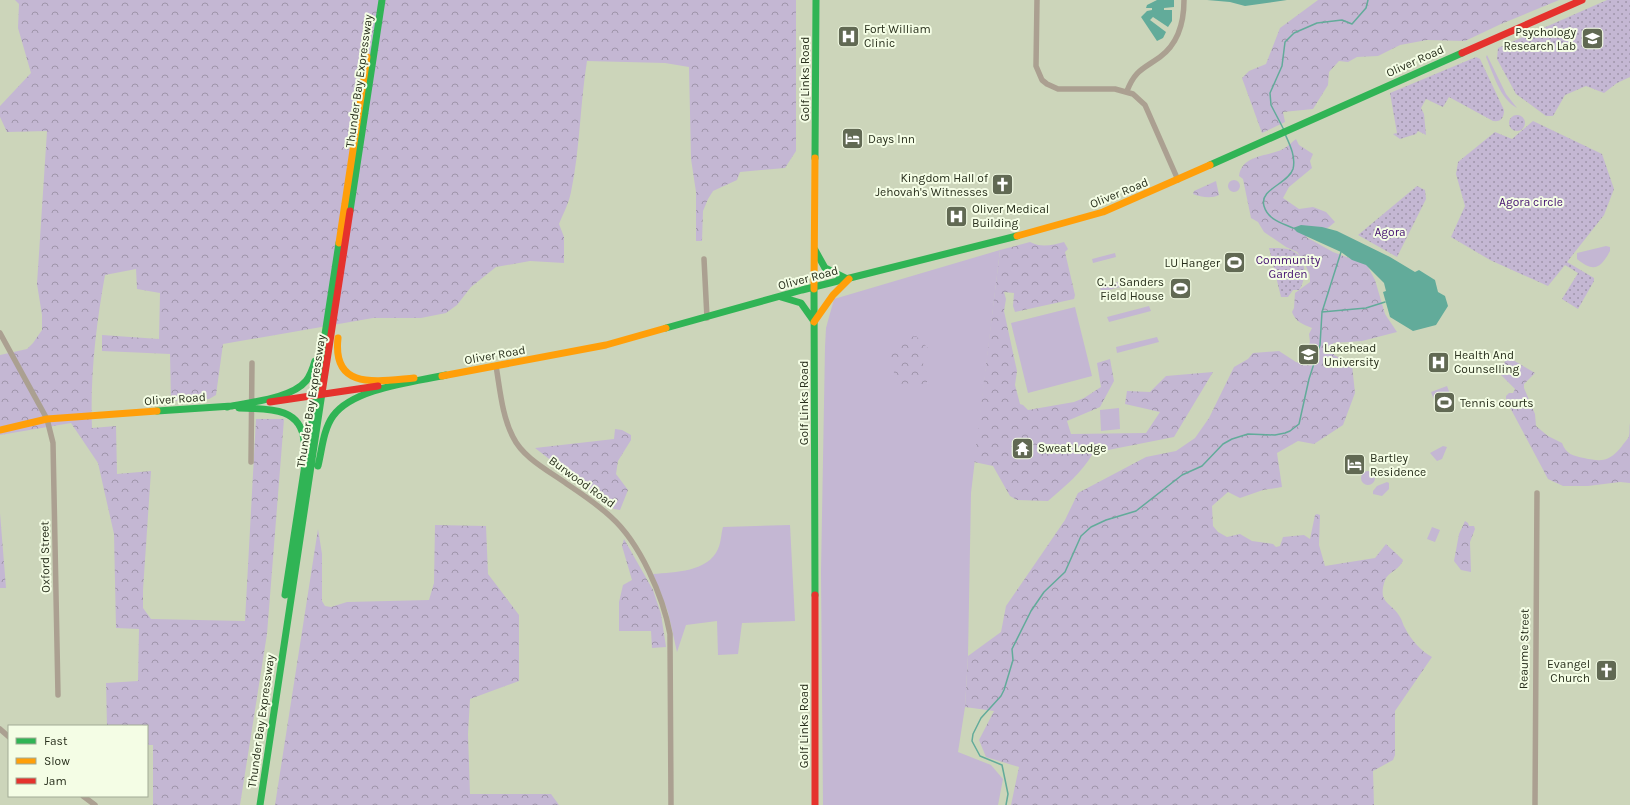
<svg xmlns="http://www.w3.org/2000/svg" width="1630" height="805" viewBox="0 0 1630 805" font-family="Karla,sans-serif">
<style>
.grass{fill:#c4b7d3}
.forest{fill:url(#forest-crowns)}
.park{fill:url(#park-dots)}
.water{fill:#62ab9a}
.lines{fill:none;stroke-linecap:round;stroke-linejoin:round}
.stream{stroke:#62ab9a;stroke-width:1.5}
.street{stroke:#aba091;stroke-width:5.5}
.fast{stroke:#30b455;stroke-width:7}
.slow{stroke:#ff9f0a;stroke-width:7}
.jam{stroke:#e5322d;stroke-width:7}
.labels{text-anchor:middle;stroke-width:4;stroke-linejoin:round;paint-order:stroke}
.poi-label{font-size:12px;fill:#282f1c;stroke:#f4fde5;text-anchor:start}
.street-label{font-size:12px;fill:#282f1c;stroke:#f4fde5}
.park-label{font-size:12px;fill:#441170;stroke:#f4fde5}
</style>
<defs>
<pattern id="forest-crowns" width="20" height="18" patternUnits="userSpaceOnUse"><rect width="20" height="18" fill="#c4b7d3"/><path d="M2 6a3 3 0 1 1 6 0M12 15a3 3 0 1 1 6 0" fill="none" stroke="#9f95aa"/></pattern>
<pattern id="park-dots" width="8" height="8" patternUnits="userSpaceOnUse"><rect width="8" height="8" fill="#c4b7d3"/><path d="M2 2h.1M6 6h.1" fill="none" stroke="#9f95aa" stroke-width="1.8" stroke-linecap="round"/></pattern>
</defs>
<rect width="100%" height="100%" fill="#ccd5ba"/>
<path class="grass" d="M 1487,55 L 1506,94 L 1517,108 C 1500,99 1493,73 1486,57 Z
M1228 186a6 6 0 1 1 12 0a6 6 0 1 1-12 0Z
M 1606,246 L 1610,247 L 1610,251 C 1601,268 1594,273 1577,259 L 1577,253 Z
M 1000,250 L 971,493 L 968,656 L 965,707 L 958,752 L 991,765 L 1003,779 L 998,805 L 823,805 L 821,572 L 825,347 L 826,328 L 834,299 Z
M 1115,253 L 1116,257 L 1093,263 L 1092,259 Z
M 1122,281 L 1124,286 L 1101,292 L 1100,287 Z
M 1149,306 L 1151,311 L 1109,322 L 1107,317 Z
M 1075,307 L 1092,376 L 1028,393 L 1011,323 Z
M 1157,337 L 1159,342 L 1117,353 L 1116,347 Z
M 1447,386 L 1450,394 L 1434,400 L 1431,392 Z
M 1450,396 L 1453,404 L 1437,409 L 1434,402 Z
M 1119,408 L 1120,429 L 1101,431 L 1100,410 Z
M 1443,446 L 1447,447 L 1442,459 L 1437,461 L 1430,453 Z
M1361 478a7 7 0 1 1 14 0a7 7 0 1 1-14 0Z
M 1387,482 L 1389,483 L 1389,489 L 1382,496 L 1373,494 L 1373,491 L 1377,486 Z
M 790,525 L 795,621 L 742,623 L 738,654 L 718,655 L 717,621 L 686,625 L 677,652 L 668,612 L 653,574 C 675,572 708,572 718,549 C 721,543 721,534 723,527 Z
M 1432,527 L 1440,530 L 1435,542 L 1427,539 Z"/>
<path class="forest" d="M 15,0 L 796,0 L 796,151 L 785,168 L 740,172 L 737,180 L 713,191 L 708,199 L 703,211 L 702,241 L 696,241 L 696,192 L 691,159 L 689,67 L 665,63 L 587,61 C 580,104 580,149 571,192 C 569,203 563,214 559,224 L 564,237 L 564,263 L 530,261 L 496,267 L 471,287 L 457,305 L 446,313 L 421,318 L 373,318 L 223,344 L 216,395 L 209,399 L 171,401 L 170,354 L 102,351 L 102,335 L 159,339 L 160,293 L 137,289 L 136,269 L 105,275 C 96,325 90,377 92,428 L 116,426 L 117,474 L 151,471 L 143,590 L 143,608 L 151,619 L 245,621 L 256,419 L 284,419 L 267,634 L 240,805 L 153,805 L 153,745 L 147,745 L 147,726 L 107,726 L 106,683 L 138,681 L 139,629 L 116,628 L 114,534 L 98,463 L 71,423 L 0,435 L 0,355 L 27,349 L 33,343 L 42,330 L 42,315 L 37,284 L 47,131 L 7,132 L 0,117 L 0,106 L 31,73 L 18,28 L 19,4 Z
M 1318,0 L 1559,0 L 1501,24 L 1465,41 L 1427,40 L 1400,45 L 1378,56 L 1357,57 L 1348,62 L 1339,61 L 1329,72 L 1328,85 L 1313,109 L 1283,112 L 1285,122 L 1262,133 L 1242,78 L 1249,71 L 1266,64 L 1280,28 Z
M 1296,139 L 1299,145 L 1313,154 L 1310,161 L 1312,168 L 1289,187 L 1283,198 L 1299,209 L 1313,207 L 1326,212 L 1335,222 L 1329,227 L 1306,237 L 1333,252 L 1367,265 L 1375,280 L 1385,314 L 1397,332 L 1362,341 L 1333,343 L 1334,355 L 1352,365 L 1355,393 L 1343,425 L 1314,444 L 1298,441 L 1277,453 L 1282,487 L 1263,490 L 1240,498 L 1228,492 L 1212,506 L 1213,526 L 1218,532 L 1227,537 L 1240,534 L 1252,541 L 1273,544 L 1276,547 L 1280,546 L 1283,537 L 1304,535 L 1310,539 L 1315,515 L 1317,514 L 1320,515 L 1319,545 L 1325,566 L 1375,558 L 1386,544 L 1403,560 C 1401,569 1388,572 1385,580 C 1377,604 1391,601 1400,617 C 1402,620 1403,625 1405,628 C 1411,640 1421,651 1432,657 L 1395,711 L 1395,755 L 1393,760 L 1373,771 L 1374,805 L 1011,805 L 1019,767 L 986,757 L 979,740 L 994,711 L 965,707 L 968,656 L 1001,632 L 1006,606 L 1065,520 L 1078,493 L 1146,457 L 1176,451 L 1195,438 L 1209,418 L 1234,367 L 1248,359 L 1253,353 L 1279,351 L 1296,362 L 1300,363 L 1310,342 L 1309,334 L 1312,328 C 1302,324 1296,322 1292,312 L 1294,308 L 1295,293 L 1310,282 L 1310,275 L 1303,260 L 1297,252 L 1286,247 L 1264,232 L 1258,222 L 1251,218 L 1243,179 L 1239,176 C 1242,154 1268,157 1283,149 C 1287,147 1292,142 1296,139 Z
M 1216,181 L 1219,195 C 1212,199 1200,197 1193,194 L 1194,191 Z
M 1030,242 C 1041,248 1053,245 1064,242 L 1068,249 L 1065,252 L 1075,295 L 1074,299 L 1015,312 L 1013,306 L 1014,293 L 1004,292 L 1006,299 L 1004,311 L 1015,362 L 1017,371 L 1015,385 L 1020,404 L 1023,405 L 1028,410 L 1074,402 L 1084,398 L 1101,387 L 1097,363 L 1110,359 L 1114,381 L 1100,407 L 1067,421 L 1071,434 L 1146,433 L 1160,412 L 1125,404 L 1127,391 L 1150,392 L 1166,376 L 1213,372 L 1174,437 L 1093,453 C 1082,473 1065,486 1048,501 L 1017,500 L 1010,496 L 993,466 L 974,462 L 1000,250 Z
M 916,336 L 931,351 L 922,360 L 927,375 L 927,390 L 916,383 L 900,384 L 895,376 L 888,353 L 909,337 Z
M 1508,357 L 1535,373 L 1524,384 L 1524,388 L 1535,414 L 1536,426 L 1548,436 L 1562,443 C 1566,454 1573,456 1584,458 C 1602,462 1609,462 1622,446 C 1624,443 1628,439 1629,436 C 1630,432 1629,427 1630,423 L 1630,483 L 1620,482 L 1588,486 L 1563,486 L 1548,479 L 1506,400 L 1506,396 L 1509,393 L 1513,393 L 1515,389 L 1498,372 Z
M 615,429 L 622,430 L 631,435 L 631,440 L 618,461 L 616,474 L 628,490 L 620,510 L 614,509 L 535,448 L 614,439 Z
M 0,513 L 6,588 L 0,588 Z
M 1465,521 L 1468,523 L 1469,526 L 1474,526 L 1475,529 L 1470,542 L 1471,572 L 1461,570 L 1454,561 L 1459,534 Z
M 435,525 L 486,526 L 488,574 L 519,615 L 519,681 L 470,699 L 468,734 L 470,794 L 551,794 L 559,805 L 275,805 L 318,529 L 322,554 L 322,601 L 325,606 L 331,607 L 347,602 L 429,600 L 434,583 Z
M 624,539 L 653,590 L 661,614 L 666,647 L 652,648 L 651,631 L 619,631 L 619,602 L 623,585 L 632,580 L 622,546 Z"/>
<path class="park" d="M 1607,0 L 1630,0 L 1630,77 L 1617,83 L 1604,93 L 1586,86 L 1565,95 L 1553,116 L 1546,116 L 1516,94 L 1497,59 L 1498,48 Z
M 1476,57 L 1480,59 L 1504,110 C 1504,118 1501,122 1493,121 L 1449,97 L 1443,107 L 1426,99 L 1421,108 L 1424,114 L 1426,135 L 1418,131 L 1416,134 L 1400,139 L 1393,134 L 1397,133 L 1390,93 Z
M1509 123a8 8 0 1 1 16 0a8 8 0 1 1-16 0Z
M 1533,121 L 1602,154 L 1614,189 L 1604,215 L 1567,262 L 1594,278 L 1594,281 L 1578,309 L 1562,299 L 1578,273 L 1565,265 L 1548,286 L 1490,260 L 1451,237 L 1465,206 L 1456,174 L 1458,162 L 1495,132 L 1512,139 Z
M 1417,186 L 1425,190 L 1426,199 L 1397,257 L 1358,235 Z
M 1269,248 C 1277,248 1289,247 1296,253 C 1307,260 1306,281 1299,290 L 1293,290 L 1288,297 L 1281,297 Z"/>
<path class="water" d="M 1157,0 L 1174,0 L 1174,7 L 1164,8 L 1164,10 L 1172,10 L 1172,21 L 1168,27 L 1153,17 L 1150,20 L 1166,32 L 1163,38 L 1157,41 L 1141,17 L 1147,11 L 1152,10 L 1152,8 L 1146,8 L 1147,5 Z
M 1207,0 L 1287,0 L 1245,6 L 1230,2 Z
M 1301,225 L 1322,227 L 1337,231 L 1390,257 L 1415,272 L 1419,270 L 1435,280 L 1438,292 L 1445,296 L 1448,306 L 1436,325 L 1413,331 L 1390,317 L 1383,292 L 1386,291 L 1384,283 L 1366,265 L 1352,260 L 1341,252 L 1297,232 L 1293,228 Z"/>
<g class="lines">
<path class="stream" d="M 1284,130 L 1271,105 L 1270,93 L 1282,66 L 1285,42 L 1294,33 L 1317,23 L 1342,20 L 1352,24 L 1366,8 L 1368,0
M 1285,134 C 1290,145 1296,157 1293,169 C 1288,184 1259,189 1264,206 C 1268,220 1282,223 1293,228
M 1322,312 L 1341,252
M 1006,805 L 1008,794 L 1002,765 L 980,756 L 972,741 L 973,734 L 981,718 L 1001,696 L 1004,690 L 1013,660 L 1012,649 L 1031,611 L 1044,592 L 1065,572 L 1081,536 L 1091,527 L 1106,520 L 1136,511 L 1182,475 L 1202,466 L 1223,444 L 1232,439 L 1248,434 L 1275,435 L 1285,433 L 1290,431 L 1299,424 L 1309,379 L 1320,345 L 1322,312 L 1366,308 L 1385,302"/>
<path class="street" d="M 1037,0 L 1036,66 L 1042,80 L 1047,84 L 1058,89 L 1115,89 L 1133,94 L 1145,105 L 1178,180
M 1127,91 C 1135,70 1143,69 1160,57 C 1179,43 1184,22 1184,0
M 704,259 L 707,318
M 0,333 L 47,419 L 53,443 L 58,695
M 496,366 C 500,389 502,416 513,437 C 523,458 549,471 567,484 C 582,494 597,504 611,517 C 640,543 663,596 670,634 L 671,805
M 251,462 L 252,363
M 0,729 L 9,737
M 83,796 L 95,805
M 1535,805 L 1537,493"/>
<path class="fast" d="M 815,158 L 816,0
M 1210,165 L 1462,53
M 350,211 L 382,0
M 815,250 L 825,268 L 847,279
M 814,289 L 815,595
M 781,297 L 801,303 L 813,320
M 666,328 L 802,290 L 1017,236
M 227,407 C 249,402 291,399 306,381 C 311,375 313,368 315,361
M 239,408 C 266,409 301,406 304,441
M 157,411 L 232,406
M 318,466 C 322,450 323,430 333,416 C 353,388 414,382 446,375
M 285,595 L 339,243
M 260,805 L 322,393"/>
<path class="slow" d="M 1017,236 L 1103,212 L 1210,165
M 339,243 L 367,57
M 814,289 L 815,158
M 814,322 L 833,295 L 849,279
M 338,338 C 332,391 378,381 414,378
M 442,376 L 606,345 L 666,328
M 0,430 L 47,419 L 157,411"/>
<path class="jam" d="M 1462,53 L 1582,0
M 322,393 L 350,211
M 270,402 L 378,386
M 815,595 L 815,805"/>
</g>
<defs>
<symbol id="hospital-square" viewBox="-11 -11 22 22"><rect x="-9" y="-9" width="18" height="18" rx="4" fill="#616953" stroke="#f4fde5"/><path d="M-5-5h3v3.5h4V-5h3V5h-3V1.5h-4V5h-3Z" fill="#fff"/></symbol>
<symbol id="university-square" viewBox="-11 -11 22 22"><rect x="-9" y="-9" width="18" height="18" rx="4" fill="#616953" stroke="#f4fde5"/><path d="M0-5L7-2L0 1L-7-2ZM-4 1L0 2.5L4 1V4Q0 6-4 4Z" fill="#fff"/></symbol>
<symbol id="hotel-square" viewBox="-11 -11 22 22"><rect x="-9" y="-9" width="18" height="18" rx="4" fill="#616953" stroke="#f4fde5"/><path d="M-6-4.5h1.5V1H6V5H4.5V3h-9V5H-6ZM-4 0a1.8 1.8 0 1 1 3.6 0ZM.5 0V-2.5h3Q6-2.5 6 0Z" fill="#fff"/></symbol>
<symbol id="church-square" viewBox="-11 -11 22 22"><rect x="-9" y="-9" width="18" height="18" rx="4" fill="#616953" stroke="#f4fde5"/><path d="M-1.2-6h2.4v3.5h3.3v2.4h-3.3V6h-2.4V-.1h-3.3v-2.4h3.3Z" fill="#fff"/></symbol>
<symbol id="stadium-square" viewBox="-11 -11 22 22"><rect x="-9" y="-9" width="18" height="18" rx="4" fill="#616953" stroke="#f4fde5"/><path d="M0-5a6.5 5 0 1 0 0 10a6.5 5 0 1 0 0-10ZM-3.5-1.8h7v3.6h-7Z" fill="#fff"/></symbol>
<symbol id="temple-square" viewBox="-11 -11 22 22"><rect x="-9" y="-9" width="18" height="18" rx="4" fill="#616953" stroke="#f4fde5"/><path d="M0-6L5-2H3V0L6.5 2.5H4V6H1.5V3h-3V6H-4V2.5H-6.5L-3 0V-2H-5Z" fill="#fff"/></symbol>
</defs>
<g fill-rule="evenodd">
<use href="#hospital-square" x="836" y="24" width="25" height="25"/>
<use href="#university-square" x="1580" y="26" width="25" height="25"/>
<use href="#hotel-square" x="840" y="126" width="25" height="25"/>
<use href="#church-square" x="990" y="172" width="25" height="25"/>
<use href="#hospital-square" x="944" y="204" width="25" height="25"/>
<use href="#stadium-square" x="1222" y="250" width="25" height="25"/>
<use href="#stadium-square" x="1168" y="276" width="25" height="25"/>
<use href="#university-square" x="1296" y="342" width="25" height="25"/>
<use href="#hospital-square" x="1426" y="350" width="25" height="25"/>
<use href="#stadium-square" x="1432" y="390" width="25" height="25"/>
<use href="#temple-square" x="1010" y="436" width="25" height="25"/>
<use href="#hotel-square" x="1342" y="452" width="25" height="25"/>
<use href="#church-square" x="1594" y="658" width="25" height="25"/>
</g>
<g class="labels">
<g class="poi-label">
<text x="864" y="33">Fort William<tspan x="864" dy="14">Clinic</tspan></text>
<text x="1576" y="36" text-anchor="end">Psychology<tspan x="1576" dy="14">Research Lab</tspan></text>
<text x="868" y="143">Days Inn</text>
<text x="988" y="182" text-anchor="end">Kingdom Hall of<tspan x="988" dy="14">Jehovah's Witnesses</tspan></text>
<text x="972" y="213">Oliver Medical<tspan x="972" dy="14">Building</tspan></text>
<text x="1220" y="267" text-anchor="end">LU Hanger</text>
<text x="1164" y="286" text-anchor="end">C. J. Sanders<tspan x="1164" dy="14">Field House</tspan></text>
<text x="1324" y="352">Lakehead<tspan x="1324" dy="14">University</tspan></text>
<text x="1454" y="359">Health And<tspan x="1454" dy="14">Counselling</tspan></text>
<text x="1460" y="407">Tennis courts</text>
<text x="1038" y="452">Sweat Lodge</text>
<text x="1370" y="462">Bartley<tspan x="1370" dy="14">Residence</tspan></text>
<text x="1590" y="668" text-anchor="end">Evangel<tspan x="1590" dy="14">Church</tspan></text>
</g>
<g class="street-label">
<text transform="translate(1415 61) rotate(-24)" y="4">Oliver Road</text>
<text transform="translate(805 79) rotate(-90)" y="4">Golf Links Road</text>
<text transform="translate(359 81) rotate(-82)" y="4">Thunder Bay Expressway</text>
<text transform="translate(1119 193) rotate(-22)" y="4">Oliver Road</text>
<text transform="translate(808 278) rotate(-15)" y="4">Oliver Road</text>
<text transform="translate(495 355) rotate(-10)" y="4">Oliver Road</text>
<text transform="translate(175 399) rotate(-4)" y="4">Oliver Road</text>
<text transform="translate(311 401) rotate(-81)" y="4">Thunder Bay Expressway</text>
<text transform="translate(804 403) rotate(-90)" y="4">Golf Links Road</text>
<text transform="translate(582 482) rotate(36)" y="4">Burwood Road</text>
<text transform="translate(45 557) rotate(-91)" y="4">Oxford Street</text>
<text transform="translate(1524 649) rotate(-89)" y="4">Reaume Street</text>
<text transform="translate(261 721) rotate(-82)" y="4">Thunder Bay Expressway</text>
<text transform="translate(804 726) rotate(-90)" y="4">Golf Links Road</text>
</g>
<g class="park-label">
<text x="1531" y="206">Agora circle</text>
<text x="1390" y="236">Agora</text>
<text x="1288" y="264">Community<tspan x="1288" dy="14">Garden</tspan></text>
</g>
</g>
<rect x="8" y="725" width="140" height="72" fill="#f4fde5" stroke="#a2ab95"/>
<rect x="16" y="738" width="20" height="6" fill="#30b455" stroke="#a2ab95"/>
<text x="44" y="745" font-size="12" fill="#282f1c">Fast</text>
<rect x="16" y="758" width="20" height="6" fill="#ff9f0a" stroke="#a2ab95"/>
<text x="44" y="765" font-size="12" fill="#282f1c">Slow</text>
<rect x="16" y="778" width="20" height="6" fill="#e5322d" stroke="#a2ab95"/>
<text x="44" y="785" font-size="12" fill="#282f1c">Jam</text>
</svg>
